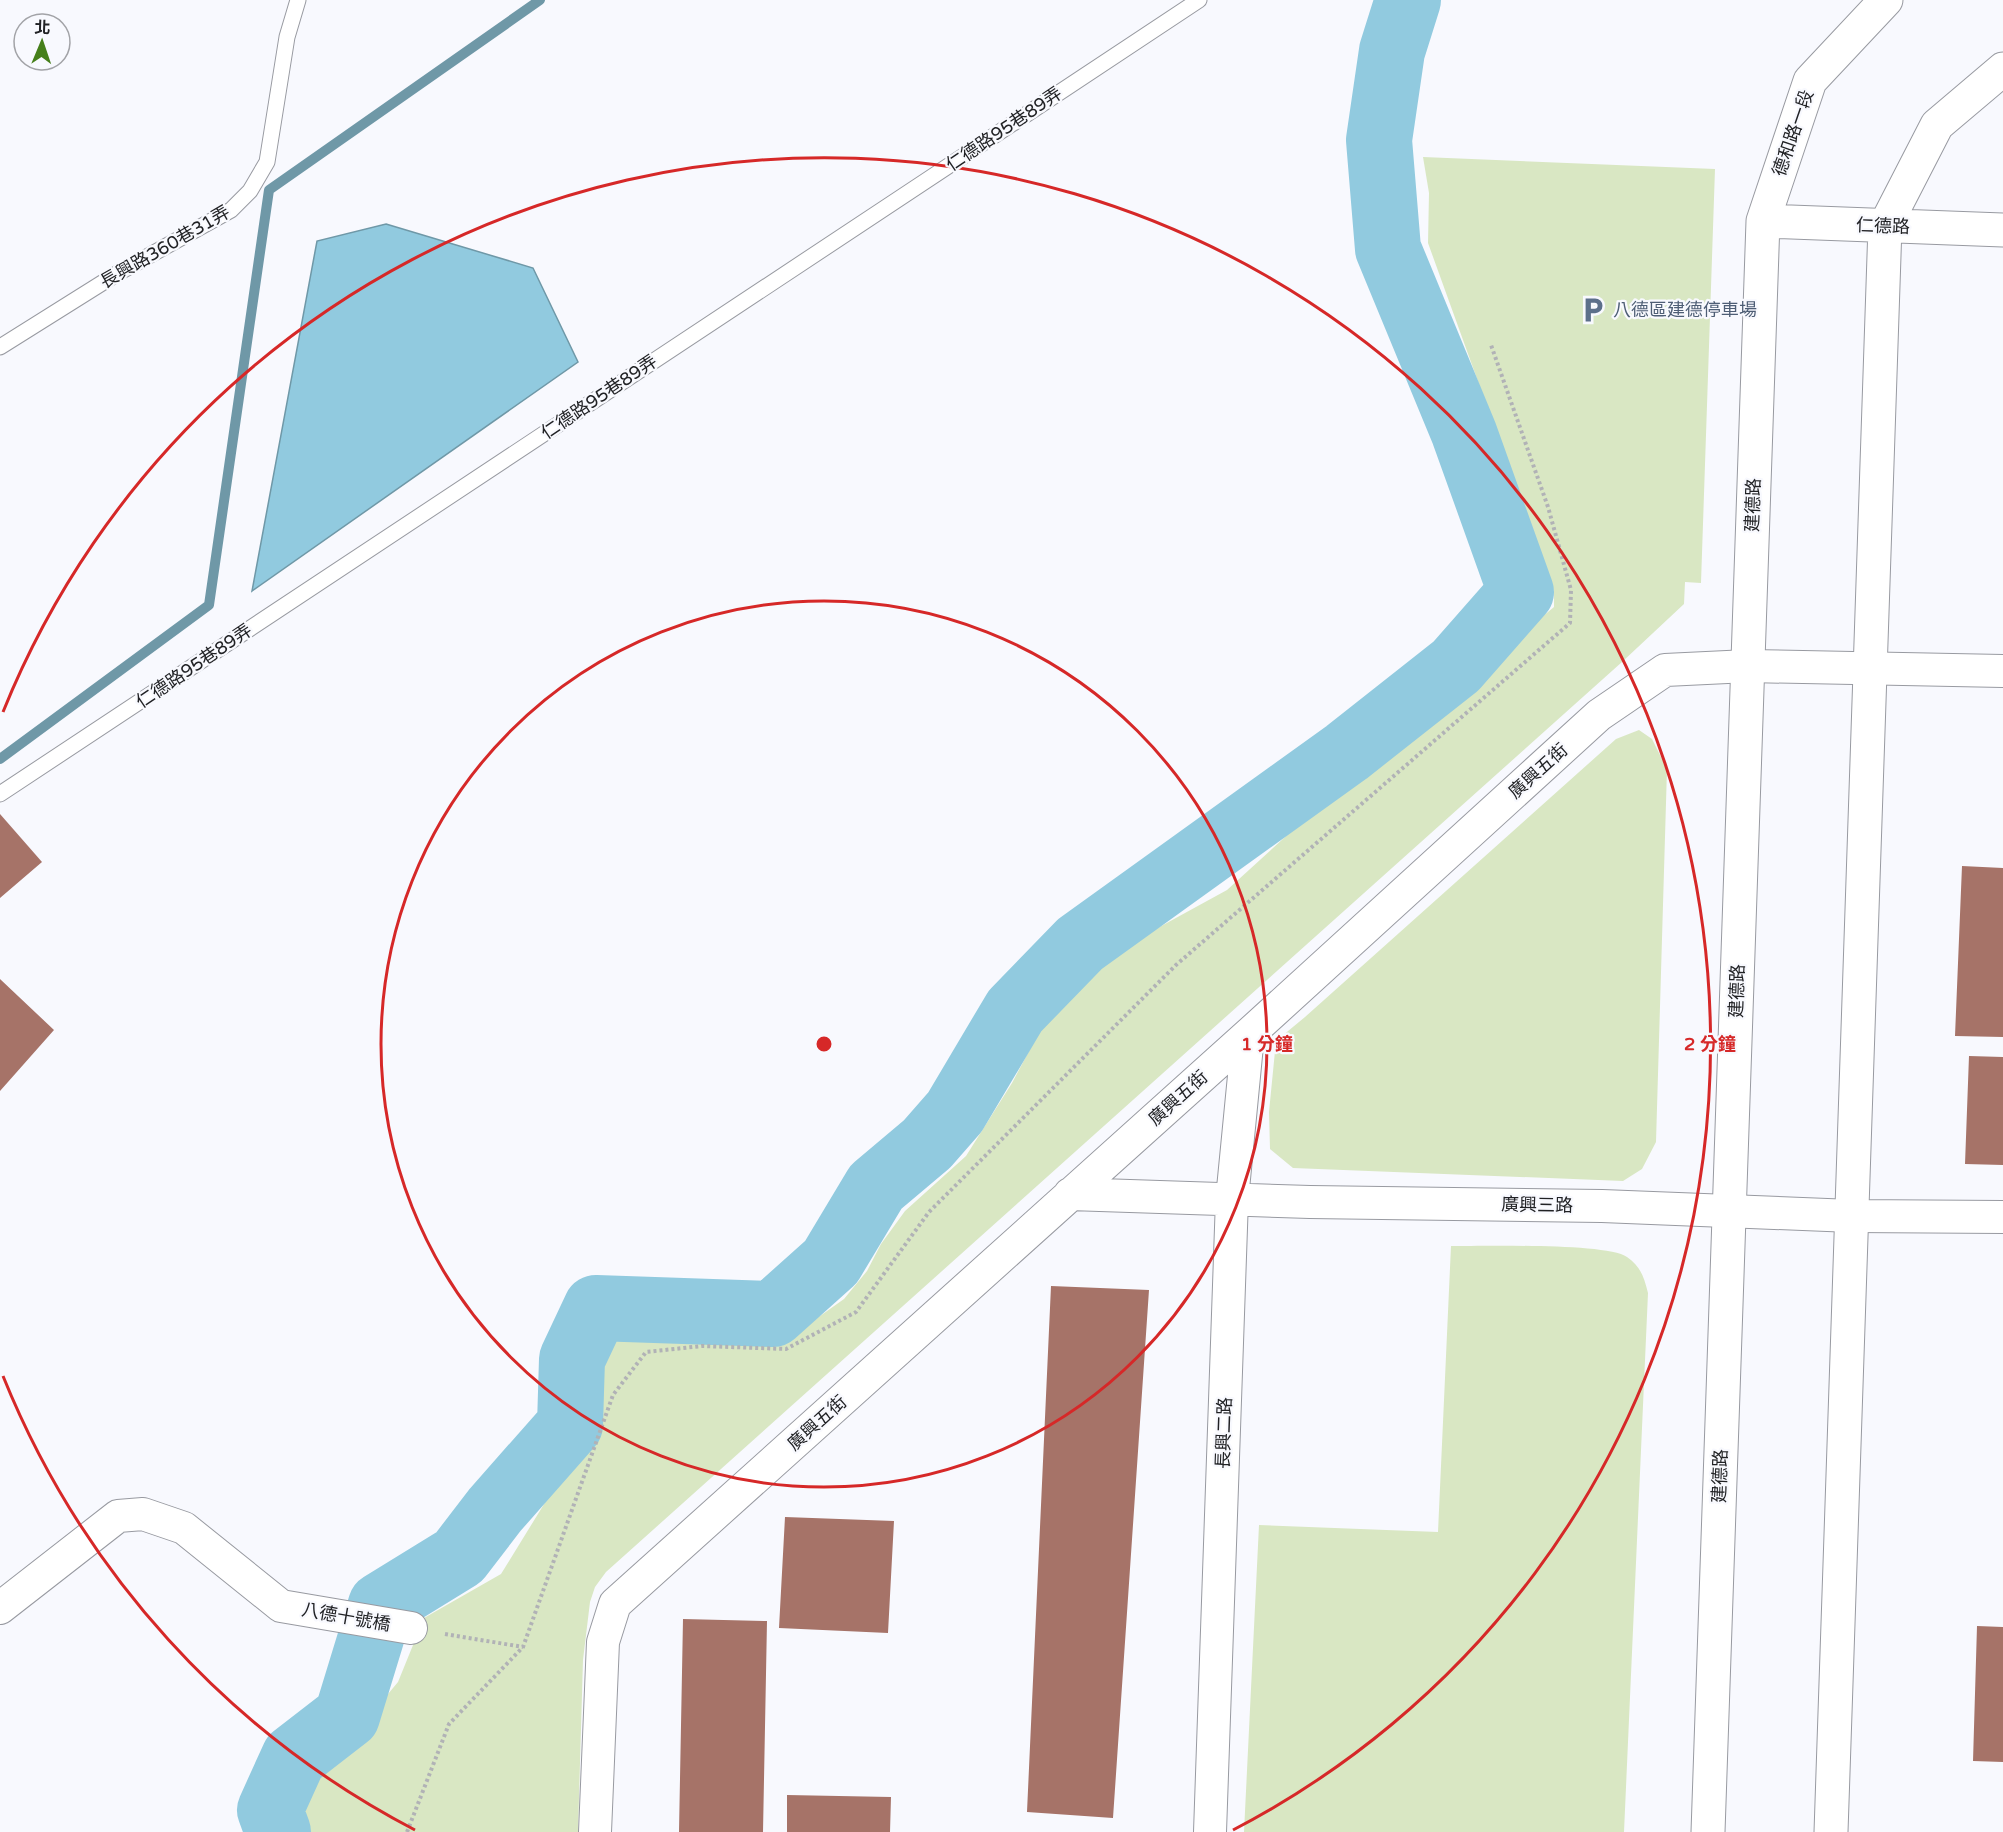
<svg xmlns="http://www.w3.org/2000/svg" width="2003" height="1832" viewBox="0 0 2003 1832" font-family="'Varela Round','Noto Sans TC',sans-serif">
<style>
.green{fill:#d9e7c3}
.water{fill:#91cadf;stroke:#6f98a7;stroke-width:1.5}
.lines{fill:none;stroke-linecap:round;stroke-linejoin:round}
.stream{stroke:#6f98a7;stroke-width:10}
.river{stroke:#91cadf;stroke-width:66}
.building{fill:#a67368}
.service-casing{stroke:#989aa1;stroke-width:17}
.minor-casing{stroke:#989aa1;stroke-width:34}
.tertiary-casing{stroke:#989aa1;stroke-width:35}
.path{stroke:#b1b2b6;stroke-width:4;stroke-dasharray:3 3;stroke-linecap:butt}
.service{stroke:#fff;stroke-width:15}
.minor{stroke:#fff;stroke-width:32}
.tertiary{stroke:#fff;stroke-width:33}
.ring{fill:none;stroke:#d62828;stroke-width:3}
.labels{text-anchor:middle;stroke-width:4.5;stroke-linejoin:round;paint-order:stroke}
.street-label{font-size:18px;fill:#212225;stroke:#f8f9fe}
.service-label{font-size:18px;fill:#4e5e75;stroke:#f8f9fe;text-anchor:start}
.centre{fill:#d62828;stroke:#f8f9fe;stroke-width:3}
.ring-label{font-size:18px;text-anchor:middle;font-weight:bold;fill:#d62828;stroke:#f8f9fe;stroke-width:4.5;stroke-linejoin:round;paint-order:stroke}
</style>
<rect width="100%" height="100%" fill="#f8f9fe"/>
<path class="green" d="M 1423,157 L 1715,169 L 1701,583 L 1685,582 L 1684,604 L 1622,662 L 606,1572 L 595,1587 L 590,1602 L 583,1660 L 578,1832 L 300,1832 C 293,1821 294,1812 300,1800 L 398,1682 L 424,1618 L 501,1574 L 578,1449 C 584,1434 590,1419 592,1403 C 594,1380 585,1354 596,1333 L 614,1326 L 655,1325 L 754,1330 L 786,1326 L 820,1316 L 844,1299 L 867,1271 L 881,1244 L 905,1211 L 966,1156 L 1012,1083 L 1053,1006 L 1082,974 L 1112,953 L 1227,890 L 1296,827 L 1390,720 L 1419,707 L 1439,702 L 1554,607 L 1554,592 L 1428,243 L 1429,193 Z
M 1639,730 L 1652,739 L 1667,769 L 1656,1142 L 1642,1169 L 1623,1181 L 1293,1168 L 1270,1149 L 1269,1112 L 1276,1041 L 1305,1017 L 1616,739 Z
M 1451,1246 C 1483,1246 1607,1243 1627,1257 C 1641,1267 1644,1277 1648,1293 L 1624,1832 L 1244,1832 L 1259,1525 L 1438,1532 Z"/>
<path class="water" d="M 386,224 L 533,268 L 578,362 L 252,591 L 317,241 Z"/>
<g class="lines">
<path class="stream" d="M 0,759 L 209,605 L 269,190 L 540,0"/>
<path class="river" d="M 278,1832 L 270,1810 L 294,1757 L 347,1716 L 381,1605 L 459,1557 L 495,1510 L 570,1425 L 572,1359 L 596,1308 L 773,1314 L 831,1262 L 876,1187 L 927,1144 L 955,1112 L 1015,1011 L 1080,944 L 1347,752 L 1456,666 L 1521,592 L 1464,433 L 1388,249 L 1379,140 L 1392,51 L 1408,0"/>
</g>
<path class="building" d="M 0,814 L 42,862 L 0,898 Z
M 1962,866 L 2003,868 L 2003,1037 L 1955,1036 Z
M 0,979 L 54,1030 L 0,1091 Z
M 1969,1056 L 2003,1057 L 2003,1165 L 1965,1164 Z
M 1051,1286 L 1149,1290 L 1113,1818 L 1027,1812 Z
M 785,1517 L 894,1521 L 888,1633 L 779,1628 Z
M 683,1619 L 767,1621 L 763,1832 L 679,1832 Z
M 1977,1626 L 2003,1627 L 2003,1762 L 1973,1761 Z
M 787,1795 L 891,1797 L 890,1832 L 787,1832 Z"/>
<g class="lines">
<defs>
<path id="service" d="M 0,347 L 118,273 L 231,210 L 250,191 L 267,162 L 287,37 L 298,0
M 0,794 L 1199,0"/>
<path id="minor" d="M 1070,1194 L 1310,1202 L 1602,1206 L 1852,1216 L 2003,1217
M 0,1608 L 118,1516 L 143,1514 L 184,1528 L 281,1606 L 411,1628
M 595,1832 L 603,1642 L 615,1604 L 1248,1035 L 1599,715 L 1665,670 L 1748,666 L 2003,671
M 1210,1832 L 1232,1199 L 1248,1035"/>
<path id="tertiary" d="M 1763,221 L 2003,230
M 1708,1832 L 1763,221 L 1810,81 L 1886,0
M 1831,1832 L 1885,226 L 1937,125 L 2003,69"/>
</defs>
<use href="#service" class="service-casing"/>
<use href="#minor" class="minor-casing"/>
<use href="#tertiary" class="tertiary-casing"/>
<path class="path" d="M 445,1634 L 523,1647
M 407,1832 L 449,1724 L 523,1647 L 613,1395 L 646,1352 L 702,1346 L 786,1349 L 856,1312 L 929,1212 L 1176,965 L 1570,623 L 1571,590 L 1548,507 L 1491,345"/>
<use href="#service" class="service"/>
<use href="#minor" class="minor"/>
<use href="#tertiary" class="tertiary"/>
</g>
<g class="ring">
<circle cx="824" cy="1044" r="443"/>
<path d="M415 1830A886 886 0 0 1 3 1376M3 712A886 886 0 1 1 1233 1830"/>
</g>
<defs>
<symbol id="parking-bare" viewBox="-9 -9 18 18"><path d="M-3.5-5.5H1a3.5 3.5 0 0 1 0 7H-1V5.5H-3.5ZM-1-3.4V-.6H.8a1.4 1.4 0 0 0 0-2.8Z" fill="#5c6f8a" stroke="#f8f9fe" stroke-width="2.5" paint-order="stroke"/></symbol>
</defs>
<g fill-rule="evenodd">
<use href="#parking-bare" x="1574" y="291" width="38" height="38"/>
</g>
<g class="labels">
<g class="street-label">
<text transform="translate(1004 129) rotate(-34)" y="6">仁德路95巷89弄</text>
<text transform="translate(1793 133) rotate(-71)" y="6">德和路一段</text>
<text transform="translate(1883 226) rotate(2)" y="6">仁德路</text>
<text transform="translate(165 247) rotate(-30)" y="6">長興路360巷31弄</text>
<text transform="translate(599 397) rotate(-34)" y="6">仁德路95巷89弄</text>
<text transform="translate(1753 505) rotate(-88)" y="6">建德路</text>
<text transform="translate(194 666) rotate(-34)" y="6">仁德路95巷89弄</text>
<text transform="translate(1538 771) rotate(-42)" y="6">廣興五街</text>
<text transform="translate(1737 991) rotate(-88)" y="6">建德路</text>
<text transform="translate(1178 1098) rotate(-42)" y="6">廣興五街</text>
<text transform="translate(1537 1205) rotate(1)" y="6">廣興三路</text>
<text transform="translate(817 1423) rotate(-42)" y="6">廣興五街</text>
<text transform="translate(1224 1433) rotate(-88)" y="6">長興二路</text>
<text transform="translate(1720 1476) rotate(-88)" y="6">建德路</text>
<text transform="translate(346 1617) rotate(10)" y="6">八德十號橋</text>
</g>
<g class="service-label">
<text x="1613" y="316">八德區建德停車場</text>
</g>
</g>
<circle cx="824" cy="1044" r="9" class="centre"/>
<g class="ring-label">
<text x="1267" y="1050">1 分鐘</text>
<text x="1710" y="1050">2 分鐘</text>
</g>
<g transform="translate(42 42) rotate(2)"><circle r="28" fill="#f8f9fe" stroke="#a2a3a7" stroke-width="1.5"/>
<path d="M0-4.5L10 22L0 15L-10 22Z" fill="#457f1a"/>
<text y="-9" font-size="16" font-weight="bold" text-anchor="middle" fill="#212225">北</text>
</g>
</svg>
